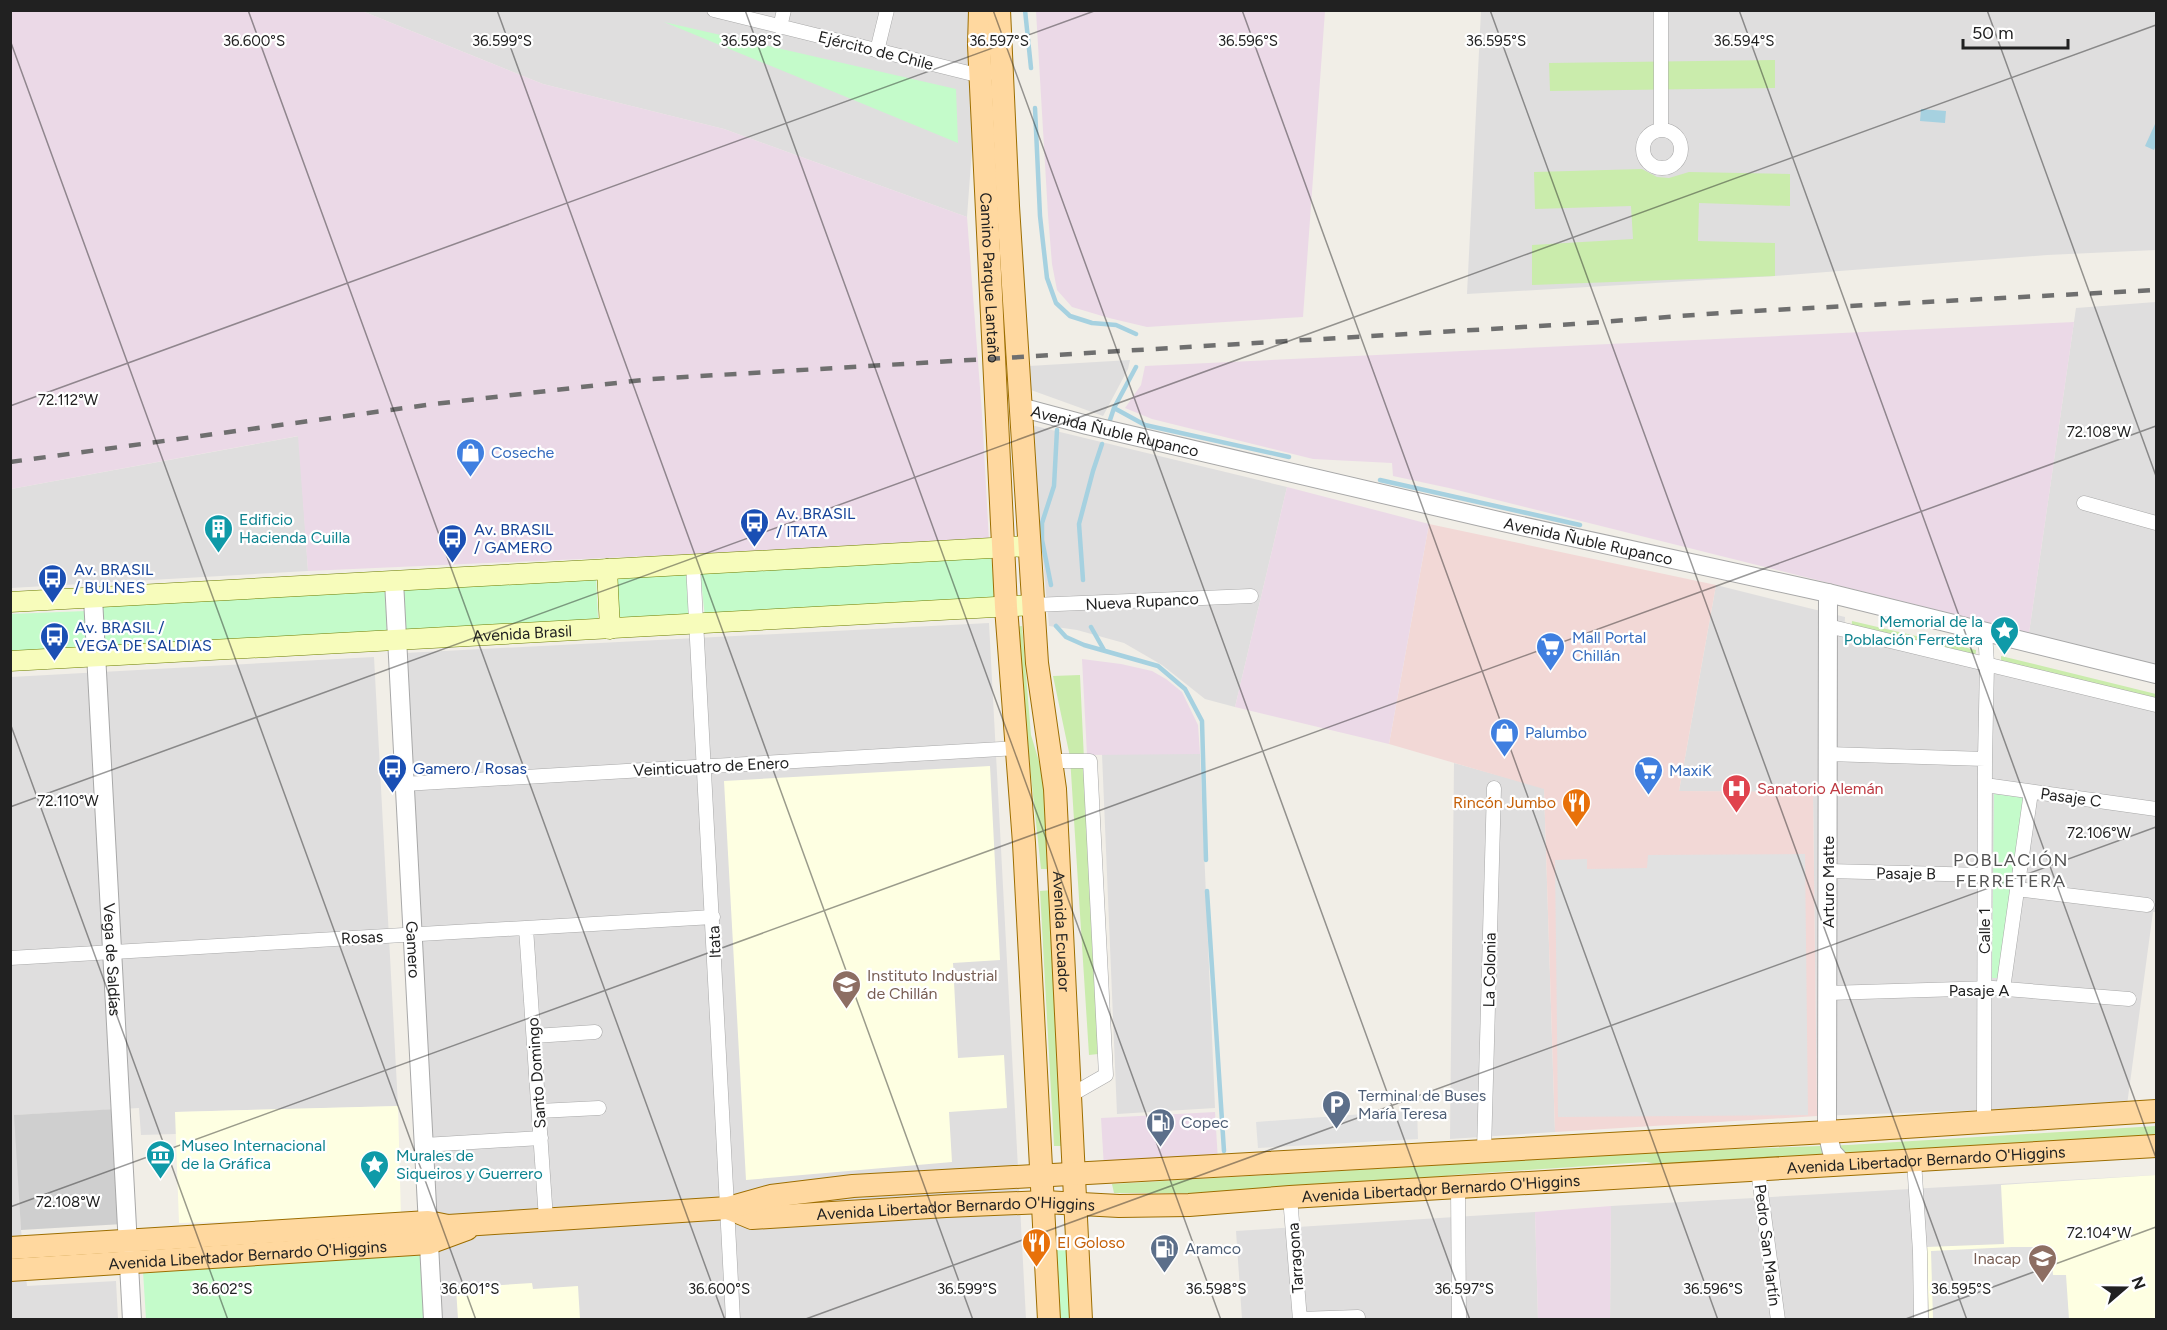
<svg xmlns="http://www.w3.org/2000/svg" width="2167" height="1330" viewBox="0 0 2167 1330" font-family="Figtree,sans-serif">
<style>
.residential{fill:#dfdede}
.commercial{fill:#f2d8d6}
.industrial{fill:#ebd9e7}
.education{fill:#feffe2}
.religious{fill:#cfcfcf}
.grass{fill:#caecac}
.park{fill:#c4fbca}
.parking{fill:#e1e1e1}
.water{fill:#a6d1e0}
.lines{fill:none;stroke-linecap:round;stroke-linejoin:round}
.stream{stroke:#a6d1e0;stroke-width:4.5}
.minor-casing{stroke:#a8a8a8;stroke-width:15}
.tertiary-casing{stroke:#a8a8a8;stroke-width:20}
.secondary-casing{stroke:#6d7e01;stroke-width:21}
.primary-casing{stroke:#9d6e00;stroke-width:24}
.minor{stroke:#fff;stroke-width:14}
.tertiary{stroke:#fff;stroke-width:18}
.secondary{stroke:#f7fcbb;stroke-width:20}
.primary{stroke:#ffd89f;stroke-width:22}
.rail{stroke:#6f6f6f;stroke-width:4.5;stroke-dasharray:12 12;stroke-linecap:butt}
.ticks{fill:none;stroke:#212121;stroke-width:1.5;stroke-opacity:0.45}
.labels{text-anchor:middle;stroke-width:4.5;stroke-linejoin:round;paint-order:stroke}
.street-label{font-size:16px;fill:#212121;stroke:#fff}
.shop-label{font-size:16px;fill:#366cbe;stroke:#fff;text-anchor:start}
.transit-label{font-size:16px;fill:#164399;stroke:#fff;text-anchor:start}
.culture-label{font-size:16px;fill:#0d838f;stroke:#fff;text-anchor:start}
.health-label{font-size:16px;fill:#be3a42;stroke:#fff;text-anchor:start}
.food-label{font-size:16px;fill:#c56008;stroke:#fff;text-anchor:end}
.education-label{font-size:16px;fill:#785e54;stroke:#fff;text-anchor:start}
.service-label{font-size:16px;fill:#4e5e75;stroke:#fff;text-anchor:start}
.neighbourhood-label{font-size:18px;letter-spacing:1.5px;fill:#545454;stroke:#fff}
.ticks-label{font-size:15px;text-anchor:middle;fill:#212121;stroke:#fff;stroke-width:4.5;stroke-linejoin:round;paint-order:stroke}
</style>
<rect width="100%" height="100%" fill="#f1eee7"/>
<path class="residential" d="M 362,11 L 971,11 L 972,149 L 967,217 L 724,129 L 543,84 Z
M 1481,11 L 2156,11 L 2156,250 L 2047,255 L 1775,276 L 1467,294 Z
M 2156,302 L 2156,667 L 2029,633 L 2076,308 Z
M 1130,360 L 1128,369 L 1103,416 L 1031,390 L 1029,366 Z
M 1031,425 L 1287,487 L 1235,707 L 1205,699 L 1162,665 L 1124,643 L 1077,630 L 1049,626 Z
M 299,436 L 308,571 L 11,588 L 11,489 Z
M 1716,585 L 1845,617 L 1844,634 L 2156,711 L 2156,912 L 2153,912 L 2127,1105 L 1817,1116 L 1813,793 L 1679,791 Z
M 989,623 L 1026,1319 L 442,1319 L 405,653 Z
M 374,657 L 398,1106 L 176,1112 L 176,1134 L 141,1135 L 139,1108 L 15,1115 L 21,1230 L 27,1286 L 116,1281 L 118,1319 L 11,1320 L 11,677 Z
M 1102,754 L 1200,754 L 1215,1108 L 1117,1114 Z
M 1454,763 L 1544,788 L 1555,1132 L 1450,1139 Z
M 2156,1175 L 2156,1319 L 1610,1320 L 1611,1206 Z
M 1535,1212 L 1538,1319 L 1242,1319 L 1236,1231 Z"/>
<path class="commercial" d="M 1429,524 L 1716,585 L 1679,791 L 1813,792 L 1817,1116 L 1555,1132 L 1544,789 L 1389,744 Z"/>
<path class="industrial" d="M 11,11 L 362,11 L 543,84 L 724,129 L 967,217 L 982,414 L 989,541 L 308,571 L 298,436 L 11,489 Z
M 1036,11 L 1325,11 L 1303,317 L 1147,327 L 1109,318 L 1072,307 L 1057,290 L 1052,264 L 1048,215 Z
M 2074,322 L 2029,633 L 1449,488 L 1393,476 L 1392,463 L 1313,459 L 1152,419 L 1125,408 L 1141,385 L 1145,366 Z
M 1287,487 L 1429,524 L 1389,744 L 1235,707 Z
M 1082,659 L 1121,664 L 1152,671 L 1166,679 L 1182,692 L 1198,725 L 1200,754 L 1087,755 Z
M 1215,1112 L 1218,1161 L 1104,1168 L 1101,1118 Z
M 1611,1206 L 1610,1319 L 1538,1319 L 1535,1212 Z"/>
<path class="education" d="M 990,766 L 1000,960 L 953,963 L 958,1058 L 1004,1055 L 1007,1108 L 949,1112 L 952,1162 L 746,1180 L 724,781 Z
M 398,1106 L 401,1217 L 179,1223 L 175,1112 Z
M 2156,1175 L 2156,1319 L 1929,1319 L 1926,1247 L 2004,1244 L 2001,1185 Z
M 532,1283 L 533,1289 L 578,1286 L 580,1319 L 458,1319 L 456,1288 Z"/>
<path class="religious" d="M 116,1109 L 123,1224 L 21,1230 L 14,1115 Z"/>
<path class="grass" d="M 1775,60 L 1775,88 L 1550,91 L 1549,63 Z
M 1642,169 L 1657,177 L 1669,178 L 1689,172 L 1790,174 L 1790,206 L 1699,203 L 1698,241 L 1775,243 L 1775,276 L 1532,285 L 1532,245 L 1633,239 L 1631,206 L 1535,209 L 1534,172 Z
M 1852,621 L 1976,650 L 1975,663 L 1851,634 Z
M 1022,626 L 1031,735 L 1045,781 L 1052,869 L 1041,869 L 1015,627 Z
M 2001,656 L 2156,694 L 2156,706 L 2001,669 Z
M 1080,675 L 1098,1054 L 1089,1055 L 1070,757 L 1053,676 Z
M 1053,890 L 1067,1146 L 1054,1146 L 1040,891 Z
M 2156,1126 L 2156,1140 L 1672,1167 L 1646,1162 L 1453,1175 L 1407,1182 L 1217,1193 L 1114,1193 L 1112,1184 L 1684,1151 L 1848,1145 Z"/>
<path class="park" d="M 664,22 L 956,89 L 958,143 Z
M 991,556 L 996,604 L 705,618 L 700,570 Z
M 686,571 L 690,617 L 619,620 L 616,573 Z
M 596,577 L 598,619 L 403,633 L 400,587 Z
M 385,587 L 387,635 L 101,651 L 97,604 Z
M 86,611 L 88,652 L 11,655 L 10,614 Z
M 1994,794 L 2025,798 L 2001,978 L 1992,978 Z
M 1049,1244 L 1066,1246 L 1071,1319 L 1055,1319 Z
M 424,1255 L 428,1319 L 146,1319 L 143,1271 Z"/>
<path class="parking" d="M 1805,854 L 1808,1115 L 1558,1117 L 1555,860 L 1587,859 L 1587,869 L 1647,868 L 1648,855 Z
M 1417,1110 L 1418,1139 L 1258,1148 L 1256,1122 Z
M 2012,1247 L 2051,1247 L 2053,1275 L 2066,1275 L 2069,1319 L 1933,1319 L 1931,1251 Z"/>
<path class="water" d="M 1921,109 L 1946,111 L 1945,123 L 1920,121 Z
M 2155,124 L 2156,145 L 2154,150 L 2145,146 Z"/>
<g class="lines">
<path class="stream" d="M 1025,10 L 1031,68
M 1035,108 L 1040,216 L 1047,278 L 1056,303 L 1070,316 L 1092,323 L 1116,325 L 1136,334
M 1114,408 L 1145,425 L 1289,457
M 1110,420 L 1114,408 L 1136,367
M 1380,480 L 1580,525
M 1083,580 L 1079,524 L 1093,471 L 1102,444
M 1051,585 L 1042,540 L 1042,523 L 1054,486 L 1057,430
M 1056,626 L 1066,637 L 1084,645 L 1158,666 L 1185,689 L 1202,721 L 1206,860
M 1091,627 L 1104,650
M 1207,891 L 1224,1151"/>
<defs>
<path id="minor" d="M 714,10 L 985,77
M 1661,10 L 1661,130
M 780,27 L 784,10
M 877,51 L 887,10
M1643 149a19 19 0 1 1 38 0a19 19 0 1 1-38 0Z
M 2084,503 L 2156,523
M 693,564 L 733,1320
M 1033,605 L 1251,596
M 1828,626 L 2156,705
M 1828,754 L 1985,759
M 1050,761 L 1090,761 L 1106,1075 L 1071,1095
M 404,784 L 1018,748
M 1985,785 L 2156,809
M 1828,871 L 1984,875
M 2017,889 L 2147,905
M 526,928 L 546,1219
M 10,958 L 713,917
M 2003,989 L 2031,792
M 1828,993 L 1993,988 L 2129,999
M 534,1036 L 595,1032
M 539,1111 L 599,1108
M 1984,1122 L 1985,759 L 1987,664 L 1985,632
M 424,1145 L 541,1138
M 1484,1151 L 1494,788
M 1914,1161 L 1920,1252 L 1921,1320
M 1758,1170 L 1778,1320
M 1458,1187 L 1459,1320
M 1290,1197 L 1300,1320
M 1300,1319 L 1358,1317"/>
<g id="tertiary">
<path id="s1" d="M 1020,407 L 1087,425 L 1503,522 L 1828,593 L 2156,674"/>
<path id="s2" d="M 394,581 L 433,1320"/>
<path d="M 1828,593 L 1827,1132 L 1832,1152 L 1844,1165"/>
<path id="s3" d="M 93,598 L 132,1320"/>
</g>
<g id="secondary">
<path d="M 607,569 L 610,629"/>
<path d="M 10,602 L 1029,546"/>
<path id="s4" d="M 10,661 L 1033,605"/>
</g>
<g id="primary">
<path id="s5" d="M 980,10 L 979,45 L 1006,607 L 1024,843 L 1049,1320"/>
<path id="s6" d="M 999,10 L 1008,206 L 1037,663 L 1055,789 L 1081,1320"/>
<path id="s7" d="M 728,1208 L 752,1218 L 946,1206 L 1044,1202 L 1119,1206 L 1189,1205 L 1290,1197 L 2156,1146"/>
<path d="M 10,1248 L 428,1222 L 448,1226 L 728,1208 L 771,1196 L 853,1186 L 1827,1132 L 2156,1111"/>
<path id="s8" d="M 10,1270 L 429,1243 L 467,1229"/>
</g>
</defs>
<use href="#minor" class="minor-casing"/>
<use href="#tertiary" class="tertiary-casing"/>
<use href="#secondary" class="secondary-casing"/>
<use href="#primary" class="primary-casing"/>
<use href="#minor" class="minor"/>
<use href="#tertiary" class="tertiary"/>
<use href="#secondary" class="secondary"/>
<use href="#primary" class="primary"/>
<path class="rail" d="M 10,462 L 434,404 L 651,379 L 1574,324 L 1734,312 L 2156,290"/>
</g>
<path class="ticks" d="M 248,10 L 725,1320M 497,10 L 973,1320M 745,10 L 1221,1320M 993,10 L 1470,1320M 1242,10 L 1718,1320M 1490,10 L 1967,1320M 1739,10 L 2156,1158M 1987,10 L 2156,476M 10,40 L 476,1320M 10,406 L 1097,10M 10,723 L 228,1320M 10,807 L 2156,25M 10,1207 L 2156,426M 803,1320 L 2156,827M 1903,1320 L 2156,1227"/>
<defs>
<symbol id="shop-pin" viewBox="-11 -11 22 30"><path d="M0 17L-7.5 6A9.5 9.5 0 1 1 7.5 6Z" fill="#3f7fe0" stroke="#fff"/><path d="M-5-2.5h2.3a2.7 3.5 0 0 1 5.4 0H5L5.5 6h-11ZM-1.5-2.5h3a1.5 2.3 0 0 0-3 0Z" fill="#fff"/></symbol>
<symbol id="bus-pin" viewBox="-11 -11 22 30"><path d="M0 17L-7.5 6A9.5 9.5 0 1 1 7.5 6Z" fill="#1a4fb4" stroke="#fff"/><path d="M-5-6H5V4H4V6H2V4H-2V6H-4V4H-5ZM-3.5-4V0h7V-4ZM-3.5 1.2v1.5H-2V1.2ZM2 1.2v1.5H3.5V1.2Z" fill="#fff"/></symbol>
<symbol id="building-pin" viewBox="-11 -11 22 30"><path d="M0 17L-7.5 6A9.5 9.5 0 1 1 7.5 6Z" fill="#0f9aa8" stroke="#fff"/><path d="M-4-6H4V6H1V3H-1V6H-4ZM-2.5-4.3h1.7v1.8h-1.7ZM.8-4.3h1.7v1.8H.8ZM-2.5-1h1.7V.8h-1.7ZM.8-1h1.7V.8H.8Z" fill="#fff"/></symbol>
<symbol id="sight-pin" viewBox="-11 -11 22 30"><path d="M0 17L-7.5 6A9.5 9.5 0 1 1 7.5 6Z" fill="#0f9aa8" stroke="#fff"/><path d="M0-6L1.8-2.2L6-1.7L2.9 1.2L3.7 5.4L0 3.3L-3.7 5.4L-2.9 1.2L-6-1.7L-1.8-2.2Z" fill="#fff"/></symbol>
<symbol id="supermarket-pin" viewBox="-11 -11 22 30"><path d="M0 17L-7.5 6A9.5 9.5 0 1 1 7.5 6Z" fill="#3f7fe0" stroke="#fff"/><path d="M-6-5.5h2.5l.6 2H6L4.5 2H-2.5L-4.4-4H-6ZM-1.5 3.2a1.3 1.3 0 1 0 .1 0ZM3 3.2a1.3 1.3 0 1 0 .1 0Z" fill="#fff"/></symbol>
<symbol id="hospital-pin" viewBox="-11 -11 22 30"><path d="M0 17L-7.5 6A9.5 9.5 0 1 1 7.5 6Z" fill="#e0444e" stroke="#fff"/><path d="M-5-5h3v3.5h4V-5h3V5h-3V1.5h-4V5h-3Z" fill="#fff"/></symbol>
<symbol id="restaurant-pin" viewBox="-11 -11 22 30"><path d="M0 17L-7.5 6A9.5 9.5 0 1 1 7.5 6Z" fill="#e8710a" stroke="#fff"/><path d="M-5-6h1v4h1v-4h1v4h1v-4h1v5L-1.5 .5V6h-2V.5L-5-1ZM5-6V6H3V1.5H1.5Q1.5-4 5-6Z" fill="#fff"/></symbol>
<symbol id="university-pin" viewBox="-11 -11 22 30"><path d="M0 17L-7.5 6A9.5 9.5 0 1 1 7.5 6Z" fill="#8d6e63" stroke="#fff"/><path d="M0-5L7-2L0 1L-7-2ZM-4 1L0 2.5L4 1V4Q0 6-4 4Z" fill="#fff"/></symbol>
<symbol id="parking-pin" viewBox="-11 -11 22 30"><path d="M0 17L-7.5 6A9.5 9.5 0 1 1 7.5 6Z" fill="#5c6f8a" stroke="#fff"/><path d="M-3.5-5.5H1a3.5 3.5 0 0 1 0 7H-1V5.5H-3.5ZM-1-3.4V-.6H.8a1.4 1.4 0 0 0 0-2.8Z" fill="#fff"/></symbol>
<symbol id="fuel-pin" viewBox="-11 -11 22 30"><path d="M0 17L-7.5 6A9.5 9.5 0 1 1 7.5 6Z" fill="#5c6f8a" stroke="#fff"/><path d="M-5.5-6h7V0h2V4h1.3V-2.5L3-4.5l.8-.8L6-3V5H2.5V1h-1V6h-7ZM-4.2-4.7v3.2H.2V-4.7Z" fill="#fff"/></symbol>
<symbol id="museum-pin" viewBox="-11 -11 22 30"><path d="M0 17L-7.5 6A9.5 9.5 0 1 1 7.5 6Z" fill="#0f9aa8" stroke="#fff"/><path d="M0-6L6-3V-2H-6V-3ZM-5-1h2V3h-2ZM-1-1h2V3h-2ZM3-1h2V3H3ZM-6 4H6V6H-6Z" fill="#fff"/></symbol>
</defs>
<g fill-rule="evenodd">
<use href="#shop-pin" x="454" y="436" width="33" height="45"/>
<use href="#bus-pin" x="738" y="506" width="33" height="45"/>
<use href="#building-pin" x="202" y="512" width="33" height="45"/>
<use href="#bus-pin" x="436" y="522" width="33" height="45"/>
<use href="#bus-pin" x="36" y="562" width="33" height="45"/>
<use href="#sight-pin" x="1988" y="614" width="33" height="45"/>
<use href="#bus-pin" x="38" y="620" width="33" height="45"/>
<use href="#supermarket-pin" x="1534" y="630" width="33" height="45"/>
<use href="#shop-pin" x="1488" y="716" width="33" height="45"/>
<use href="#bus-pin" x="376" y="752" width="33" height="45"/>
<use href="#supermarket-pin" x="1632" y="754" width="33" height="45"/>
<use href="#hospital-pin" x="1720" y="772" width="33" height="45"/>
<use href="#restaurant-pin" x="1560" y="786" width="33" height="45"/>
<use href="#university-pin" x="830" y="968" width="33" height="45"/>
<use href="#parking-pin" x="1320" y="1088" width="33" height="45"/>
<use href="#fuel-pin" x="1144" y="1106" width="33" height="45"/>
<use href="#museum-pin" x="144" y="1138" width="33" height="45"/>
<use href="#sight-pin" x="358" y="1148" width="33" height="45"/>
<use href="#restaurant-pin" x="1020" y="1226" width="33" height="45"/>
<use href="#fuel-pin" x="1148" y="1232" width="33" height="45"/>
<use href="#university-pin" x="2026" y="1242" width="33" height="45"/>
</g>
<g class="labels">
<g class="street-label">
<text transform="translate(876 50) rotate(14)" y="6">Ejército de Chile</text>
<text dy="6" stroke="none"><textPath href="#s5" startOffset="268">Camino Parque Lantaño</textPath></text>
<text dy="6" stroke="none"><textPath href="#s1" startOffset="98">Avenida Ñuble Rupanco</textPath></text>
<text dy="6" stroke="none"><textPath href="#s1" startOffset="584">Avenida Ñuble Rupanco</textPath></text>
<text transform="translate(1142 601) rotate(-3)" y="6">Nueva Rupanco</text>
<text dy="6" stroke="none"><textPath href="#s4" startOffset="513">Avenida Brasil</textPath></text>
<text transform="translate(711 766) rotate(-3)" y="6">Veinticuatro de Enero</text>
<text transform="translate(2071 797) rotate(8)" y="6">Pasaje C</text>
<text transform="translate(1906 873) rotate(1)" y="6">Pasaje B</text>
<text transform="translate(1828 882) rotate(-90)" y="6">Arturo Matte</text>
<text transform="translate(1984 931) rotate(-90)" y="6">Calle 1</text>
<text dy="6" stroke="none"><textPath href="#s6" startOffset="924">Avenida Ecuador</textPath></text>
<text transform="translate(362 937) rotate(-3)" y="6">Rosas</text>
<text transform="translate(714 942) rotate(-93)" y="6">Itata</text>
<text dy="6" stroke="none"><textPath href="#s2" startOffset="369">Gamero</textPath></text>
<text dy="6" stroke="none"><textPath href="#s3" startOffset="362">Vega de Saldías</textPath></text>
<text transform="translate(1489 970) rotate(-89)" y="6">La Colonia</text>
<text x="1979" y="996">Pasaje A</text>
<text transform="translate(536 1073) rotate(-94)" y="6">Santo Domingo</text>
<text dy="6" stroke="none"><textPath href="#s7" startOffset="1202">Avenida Libertador Bernardo O'Higgins</textPath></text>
<text dy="6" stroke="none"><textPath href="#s7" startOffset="716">Avenida Libertador Bernardo O'Higgins</textPath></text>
<text dy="6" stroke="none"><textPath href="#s7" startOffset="230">Avenida Libertador Bernardo O'Higgins</textPath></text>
<text transform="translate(1768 1245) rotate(83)" y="6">Pedro San Martín</text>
<text dy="6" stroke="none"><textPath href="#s8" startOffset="238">Avenida Libertador Bernardo O'Higgins</textPath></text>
<text transform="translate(1295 1258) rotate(-94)" y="6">Tarragona</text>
</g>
<g class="shop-label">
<text x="491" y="458">Coseche</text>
<text x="1572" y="643">Mall Portal<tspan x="1572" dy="18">Chillán</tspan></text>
<text x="1525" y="738">Palumbo</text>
<text x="1669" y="776">MaxiK</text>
</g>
<g class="transit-label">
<text x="776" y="519">Av. BRASIL<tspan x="776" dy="18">/ ITATA</tspan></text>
<text x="474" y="535">Av. BRASIL<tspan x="474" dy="18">/ GAMERO</tspan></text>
<text x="74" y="575">Av. BRASIL<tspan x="74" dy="18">/ BULNES</tspan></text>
<text x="75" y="633">Av. BRASIL /<tspan x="75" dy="18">VEGA DE SALDIAS</tspan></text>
<text x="413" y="774">Gamero / Rosas</text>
</g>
<g class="culture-label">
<text x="239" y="525">Edificio<tspan x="239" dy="18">Hacienda Cuilla</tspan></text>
<text x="1983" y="627" text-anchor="end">Memorial de la<tspan x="1983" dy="18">Población Ferretera</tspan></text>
<text x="181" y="1151">Museo Internacional<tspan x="181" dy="18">de la Gráfica</tspan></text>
<text x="396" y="1161">Murales de<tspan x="396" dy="18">Siqueiros y Guerrero</tspan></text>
</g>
<g class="health-label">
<text x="1757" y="794">Sanatorio Alemán</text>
</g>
<g class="food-label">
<text x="1556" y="808">Rincón Jumbo</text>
<text x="1057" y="1248" text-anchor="start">El Goloso</text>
</g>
<g class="education-label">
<text x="867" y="981">Instituto Industrial<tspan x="867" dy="18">de Chillán</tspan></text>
<text x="2021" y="1264" text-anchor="end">Inacap</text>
</g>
<g class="service-label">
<text x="1358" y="1101">Terminal de Buses<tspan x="1358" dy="18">María Teresa</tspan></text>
<text x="1181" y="1128">Copec</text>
<text x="1185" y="1254">Aramco</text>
</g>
<g class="neighbourhood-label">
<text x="2011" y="866">POBLACIÓN<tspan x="2011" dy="21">FERRETERA</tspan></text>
</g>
</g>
<g class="ticks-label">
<text x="1248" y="46">36.596°S</text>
<text x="1744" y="46">36.594°S</text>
<text x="254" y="46">36.600°S</text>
<text x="502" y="46">36.599°S</text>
<text x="751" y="46">36.598°S</text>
<text x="999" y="46">36.597°S</text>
<text x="1496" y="46">36.595°S</text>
<text x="68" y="405">72.112°W</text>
<text x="2099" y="437">72.108°W</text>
<text x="68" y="806">72.110°W</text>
<text x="2099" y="838">72.106°W</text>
<text x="68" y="1207">72.108°W</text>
<text x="2099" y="1238">72.104°W</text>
<text x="222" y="1294">36.602°S</text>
<text x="470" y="1294">36.601°S</text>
<text x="719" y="1294">36.600°S</text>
<text x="967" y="1294">36.599°S</text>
<text x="1216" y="1294">36.598°S</text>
<text x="1464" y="1294">36.597°S</text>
<text x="1713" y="1294">36.596°S</text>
<text x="1961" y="1294">36.595°S</text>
</g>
<rect width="2167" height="1330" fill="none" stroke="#212121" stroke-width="24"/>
<g transform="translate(2125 1288) rotate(70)" stroke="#ffffff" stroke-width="4.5" paint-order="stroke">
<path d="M0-4.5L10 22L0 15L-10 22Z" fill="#212121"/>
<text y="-9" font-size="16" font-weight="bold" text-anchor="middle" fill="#212121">N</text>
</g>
<path d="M1963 39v9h105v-9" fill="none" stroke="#212121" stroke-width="3"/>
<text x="1972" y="39" font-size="18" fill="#212121" stroke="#ffffff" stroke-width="4.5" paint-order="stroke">50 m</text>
</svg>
